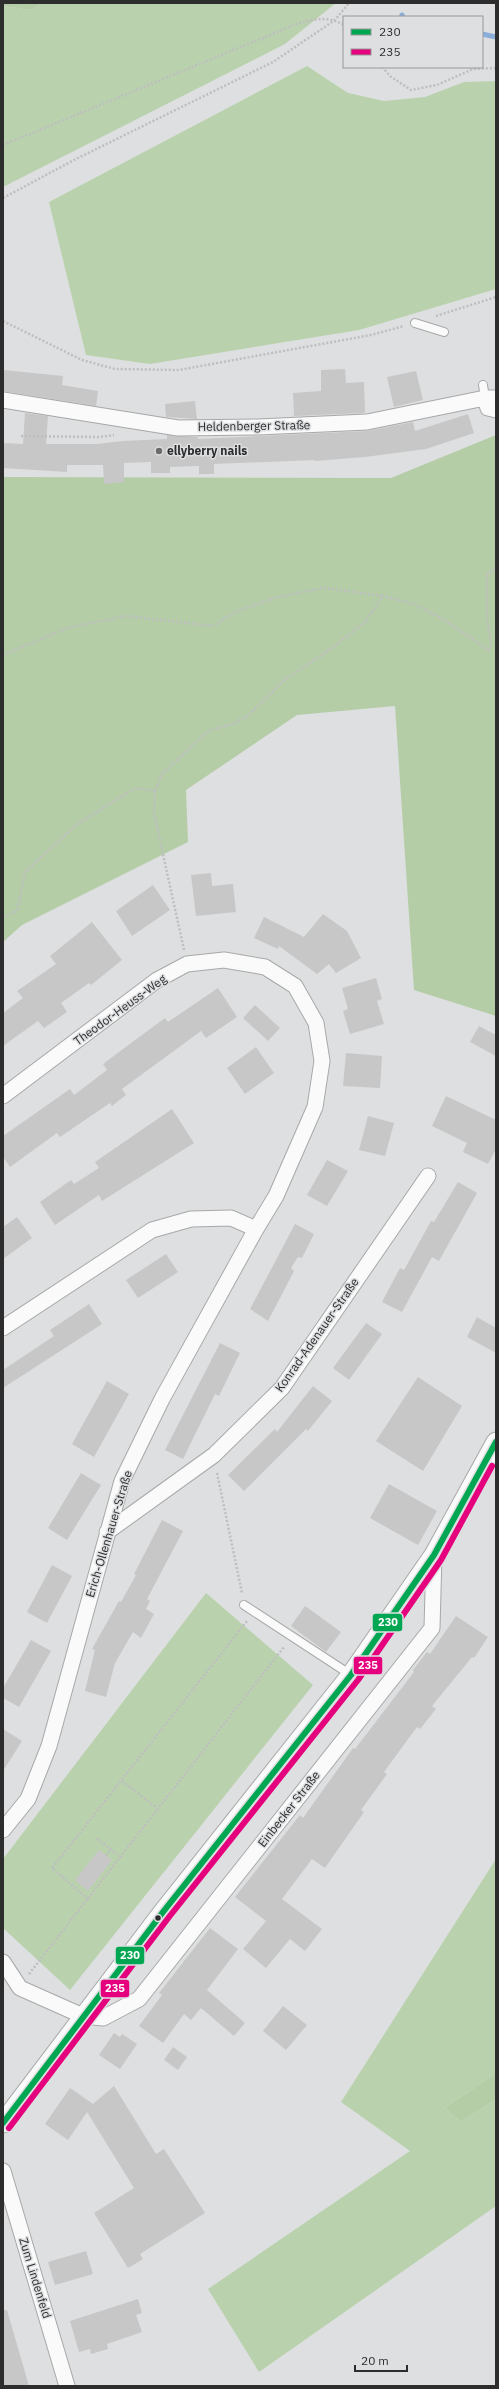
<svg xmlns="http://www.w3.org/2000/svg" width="499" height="2389" viewBox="0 0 499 2389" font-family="'IBM Plex Sans',sans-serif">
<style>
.green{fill:#b9d2ad}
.forest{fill:#b4cda7}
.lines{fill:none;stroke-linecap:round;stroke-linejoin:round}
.stream{stroke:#8badda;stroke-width:5}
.building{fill:#c7c7c7}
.service-casing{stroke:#a7a8a8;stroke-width:10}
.minor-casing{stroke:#a7a8a8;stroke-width:17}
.tertiary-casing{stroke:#a7a8a8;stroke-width:21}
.path{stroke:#bebebf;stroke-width:2.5;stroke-dasharray:2 2;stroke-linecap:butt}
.service{stroke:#fafafa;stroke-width:8}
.minor{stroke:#fafafa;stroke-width:15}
.tertiary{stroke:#fafafa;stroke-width:19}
.bus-1-casing{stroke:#dddfe1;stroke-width:9}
.bus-2-casing{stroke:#dddfe1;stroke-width:9}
.bus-1{stroke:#00a651;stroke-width:6}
.bus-2{stroke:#e5007d;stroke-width:6}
.poi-dot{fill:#6b6b6c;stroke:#dddfe1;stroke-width:1.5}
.bus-dot{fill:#2d2d2e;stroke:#dddfe1;stroke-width:1.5}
.labels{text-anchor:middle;stroke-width:3;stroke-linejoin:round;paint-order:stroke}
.street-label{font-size:12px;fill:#2d2d2e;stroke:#dddfe1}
.poi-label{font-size:12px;font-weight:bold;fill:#2d2d2e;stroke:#dddfe1;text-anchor:start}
.line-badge{stroke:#dddfe1;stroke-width:1.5}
.badge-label{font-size:11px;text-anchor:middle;font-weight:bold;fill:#fff}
</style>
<rect width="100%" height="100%" fill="#dedfe0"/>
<path class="green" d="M 42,3 L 336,3 L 285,44 L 3,187 L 3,6 L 31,10 Z
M 307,66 L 348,93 L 384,101 L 425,97 L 464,82 L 496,81 L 496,289 L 359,330 L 150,364 L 86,355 L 49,202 Z
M 206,1593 L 313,1685 L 70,1990 L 3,1928 L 3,1859 Z
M 496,1859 L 496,2073 L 445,2108 L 461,2122 L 496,2099 L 496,2206 L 259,2372 L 208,2289 L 410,2151 L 341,2102 Z"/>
<path class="forest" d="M 3,3 L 42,3 L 31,10 L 3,6 Z
M 496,435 L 496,1016 L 414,990 L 395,706 L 297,715 L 186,790 L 188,842 L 22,925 L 3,942 L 3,477 L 391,478 Z
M 496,2073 L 496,2099 L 461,2122 L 445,2108 Z"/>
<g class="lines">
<path class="stream" d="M 402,15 L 403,17
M 482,34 L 496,37"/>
</g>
<path class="building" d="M 345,369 L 346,383 L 364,382 L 365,413 L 294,416 L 293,393 L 321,391 L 321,370 Z
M 3,370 L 63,376 L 62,385 L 98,391 L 96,406 L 3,391 Z
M 416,371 L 423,400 L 394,407 L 387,377 Z
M 195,401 L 197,419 L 166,417 L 165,404 Z
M 25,413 L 48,416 L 46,444 L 97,444 L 123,441 L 167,439 L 167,435 L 198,437 L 198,439 L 367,431 L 413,422 L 415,431 L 468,414 L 474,433 L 426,449 L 365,457 L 315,461 L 315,460 L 214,464 L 214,474 L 199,474 L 199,466 L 170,467 L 170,473 L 151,473 L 151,462 L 124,463 L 124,482 L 104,484 L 103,465 L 67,465 L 67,472 L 3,468 L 3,443 L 23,444 Z
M 211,873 L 212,886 L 233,884 L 236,912 L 196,916 L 191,875 Z
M 153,885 L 170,910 L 132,936 L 116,911 Z
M 323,914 L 347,931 L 361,958 L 336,973 L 329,964 L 317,974 L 279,946 L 278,949 L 254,938 L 264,917 L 304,937 Z
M 92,922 L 122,960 L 91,985 L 89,983 L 61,1003 L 67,1012 L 44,1028 L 38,1021 L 3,1046 L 3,1013 L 23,998 L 17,991 L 56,964 L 50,956 Z
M 376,978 L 382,999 L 377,1001 L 384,1024 L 350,1034 L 343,1011 L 348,1009 L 342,988 Z
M 218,988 L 237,1017 L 206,1038 L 201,1031 L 122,1089 L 126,1095 L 112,1106 L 110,1103 L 60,1137 L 57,1133 L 10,1167 L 3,1157 L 3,1136 L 70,1089 L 74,1095 L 107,1070 L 103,1064 L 119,1052 L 165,1018 L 168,1022 Z
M 255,1005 L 280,1028 L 268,1041 L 243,1018 Z
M 479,1026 L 496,1035 L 496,1056 L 470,1042 Z
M 256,1047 L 274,1073 L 245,1094 L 227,1068 Z
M 346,1053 L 382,1056 L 380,1088 L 343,1086 Z
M 446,1096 L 496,1120 L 496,1149 L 488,1164 L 463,1152 L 467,1143 L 432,1126 Z
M 172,1109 L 194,1143 L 102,1201 L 99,1195 L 55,1225 L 40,1202 L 71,1180 L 74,1184 L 99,1168 L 95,1162 Z
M 368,1116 L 394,1123 L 385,1156 L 359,1150 Z
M 327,1160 L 348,1171 L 327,1206 L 307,1195 Z
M 458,1182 L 477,1193 L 439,1261 L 432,1257 L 402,1312 L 382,1302 L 400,1268 L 404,1270 L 431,1221 L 434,1222 Z
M 17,1217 L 32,1238 L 3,1259 L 3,1227 Z
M 295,1224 L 314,1234 L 302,1258 L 298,1257 L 291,1268 L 294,1271 L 268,1321 L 250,1309 Z
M 166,1254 L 178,1272 L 138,1298 L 126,1280 Z
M 89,1304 L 102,1324 L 3,1388 L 3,1370 L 54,1336 L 50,1330 Z
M 477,1317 L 496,1328 L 496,1353 L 467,1337 Z
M 366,1323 L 382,1334 L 349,1380 L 333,1368 Z
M 220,1343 L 240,1353 L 219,1396 L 215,1394 L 183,1459 L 165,1450 Z
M 418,1377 L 462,1406 L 423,1471 L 376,1441 Z
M 107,1381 L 129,1394 L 94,1457 L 72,1444 Z
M 313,1386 L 332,1401 L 308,1431 L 306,1429 L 244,1491 L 228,1475 L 275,1429 L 277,1432 Z
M 81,1473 L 101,1485 L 67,1540 L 48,1528 Z
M 389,1484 L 437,1511 L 418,1545 L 370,1518 Z
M 162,1520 L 183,1531 L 147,1599 L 150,1601 L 146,1609 L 154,1614 L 141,1638 L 133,1632 L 115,1663 L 106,1697 L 85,1691 L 95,1650 L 92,1649 L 119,1601 L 121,1602 L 136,1575 L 134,1574 Z
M 52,1565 L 72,1576 L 47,1623 L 27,1612 Z
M 305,1606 L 341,1632 L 326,1652 L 291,1626 Z
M 456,1616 L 488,1637 L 474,1658 L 472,1657 L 432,1706 L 436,1709 L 420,1729 L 417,1727 L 384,1772 L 387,1774 L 361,1810 L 364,1812 L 325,1868 L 312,1859 L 282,1899 L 322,1929 L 305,1951 L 290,1939 L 266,1968 L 243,1949 L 266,1921 L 235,1897 L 300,1815 L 303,1818 L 353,1748 L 355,1749 L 414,1672 L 413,1670 L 427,1652 L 430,1654 Z
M 31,1640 L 51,1651 L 19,1707 L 3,1698 L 3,1688 Z
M 3,1729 L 22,1741 L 3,1771 Z
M 99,1850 L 112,1860 L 88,1891 L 75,1880 Z
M 210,1928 L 238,1949 L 207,1990 L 245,2023 L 234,2036 L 201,2008 L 191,2020 L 184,2014 L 163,2043 L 139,2026 L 162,1995 L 159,1993 Z
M 283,2006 L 307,2025 L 286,2050 L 263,2031 Z
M 114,2033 L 120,2037 L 122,2034 L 137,2044 L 120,2069 L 99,2055 Z
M 173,2047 L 187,2057 L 178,2070 L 164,2060 Z
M 114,2086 L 156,2154 L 164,2149 L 205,2213 L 140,2254 L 143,2259 L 128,2268 L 94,2213 L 134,2188 L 87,2112 L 68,2140 L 45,2124 L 70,2088 L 93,2104 Z
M 86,2251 L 93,2274 L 55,2285 L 48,2262 Z
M 138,2299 L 142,2313 L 136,2315 L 142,2332 L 107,2344 L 108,2349 L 91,2354 L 90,2349 L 79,2352 L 70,2321 Z
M 3,2310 L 7,2310 L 29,2386 L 3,2386 Z"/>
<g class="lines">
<defs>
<path id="service" d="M 415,323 L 444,332
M 483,385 L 485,398
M 244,1605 L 351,1675"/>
<path id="minor" d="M 485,398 L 488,408 L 496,410
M 3,400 L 178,428 L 258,427 L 367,422 L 485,398 L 496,398
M 3,1096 L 157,980 L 187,964 L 224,960 L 265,967 L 295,986 L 316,1023 L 322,1061 L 315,1107 L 276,1196 L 256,1229 L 231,1218 L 191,1219 L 152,1230 L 3,1328
M 107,1532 L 214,1455 L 282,1388 L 428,1176
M 3,1830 L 28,1799 L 49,1746 L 122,1481 L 162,1399 L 256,1229
M 3,1962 L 20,1988 L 83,2016 L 103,2018 L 139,1999 L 432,1628 L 434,1555
M 3,2171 L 67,2386"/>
<path id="tertiary" d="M 3,2123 L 163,1912 L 351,1675 L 434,1555 L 496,1442"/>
</defs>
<use href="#service" class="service-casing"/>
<use href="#minor" class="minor-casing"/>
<use href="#tertiary" class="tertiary-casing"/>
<path class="path" d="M 382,67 L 390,76 L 411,90 L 437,85 L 473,69 L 496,68
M 3,145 L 299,23 C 315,19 329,16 344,25
M 3,198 L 74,160 L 273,62 L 335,20 L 349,3
M 436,316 L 496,297
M 3,321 L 82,360 L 115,369 L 179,370 L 371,335 L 404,326
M 21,436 L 99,437 L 114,435
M 3,655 L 67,628 L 125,616 L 213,626 L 235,612 L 277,597 L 324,588 L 383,596
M 3,917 L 17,911 L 25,872 L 76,825 L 135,788 L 155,791
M 184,950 L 154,813 L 155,791 L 162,774 L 208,731 L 235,723 L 249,715 L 283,681 L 332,648 L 365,622 L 383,596 L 414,604 L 443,619 L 488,650 L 491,646 L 487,618 L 487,575 L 496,568
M 217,1473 L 242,1593
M 122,1781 L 158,1809
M 97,1839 L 121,1857
M 106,1856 L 111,1849
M 88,1899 L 52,1868 L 247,1621
M 29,1974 L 284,1647"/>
<use href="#service" class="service"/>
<use href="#minor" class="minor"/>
<use href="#tertiary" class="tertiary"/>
<defs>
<path id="bus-1" d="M 3,2123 L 163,1912 L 351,1675 L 434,1555 L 496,1442"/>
<path id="bus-2" d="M 9,2128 L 169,1917 L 358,1680 L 441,1560 L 492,1466"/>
</defs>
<use href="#bus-1" class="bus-1-casing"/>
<use href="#bus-2" class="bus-2-casing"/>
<use href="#bus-1" class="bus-1"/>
<use href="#bus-2" class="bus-2"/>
</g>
<circle class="poi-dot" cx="159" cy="451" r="4"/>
<circle class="bus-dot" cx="158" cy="1918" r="3.5"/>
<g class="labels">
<g class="street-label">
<text transform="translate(254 426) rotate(-1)" y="4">Heldenberger Straße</text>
<text transform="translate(120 1010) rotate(-36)" y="4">Theodor-Heuss-Weg</text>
<text transform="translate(317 1335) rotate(-55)" y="4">Konrad-Adenauer-Straße</text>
<text transform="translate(109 1534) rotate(-73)" y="4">Erich-Ollenhauer-Straße</text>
<text transform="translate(289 1809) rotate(-52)" y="4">Einbecker Straße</text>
<text transform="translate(35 2278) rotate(73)" y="4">Zum Lindenfeld</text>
</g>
<g class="poi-label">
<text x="167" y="455">ellyberry nails</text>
</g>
</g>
<g class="line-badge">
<rect x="372" y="1613" width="31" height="19" rx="4" fill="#00a651"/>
<rect x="353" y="1656" width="30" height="19" rx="4" fill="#e5007d"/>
<rect x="115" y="1946" width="30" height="19" rx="4" fill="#00a651"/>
<rect x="100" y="1979" width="30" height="19" rx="4" fill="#e5007d"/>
</g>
<g class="badge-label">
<text x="388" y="1626">230</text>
<text x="368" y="1669">235</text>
<text x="130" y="1959">230</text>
<text x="115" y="1992">235</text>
</g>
<rect width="499" height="2389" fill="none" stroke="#2d2d2e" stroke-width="8"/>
<rect x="343" y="16" width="140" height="52" fill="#dddfe1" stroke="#979899"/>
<rect x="351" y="29" width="20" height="6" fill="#00a651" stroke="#979899"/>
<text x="379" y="36" font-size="12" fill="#2d2d2e">230</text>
<rect x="351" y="49" width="20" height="6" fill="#e5007d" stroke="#979899"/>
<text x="379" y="56" font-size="12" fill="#2d2d2e">235</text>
<path d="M355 2365v6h52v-6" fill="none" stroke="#2d2d2e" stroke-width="2"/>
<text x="361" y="2365" font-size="12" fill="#2d2d2e" stroke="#dddfe1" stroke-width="3" paint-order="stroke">20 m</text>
</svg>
